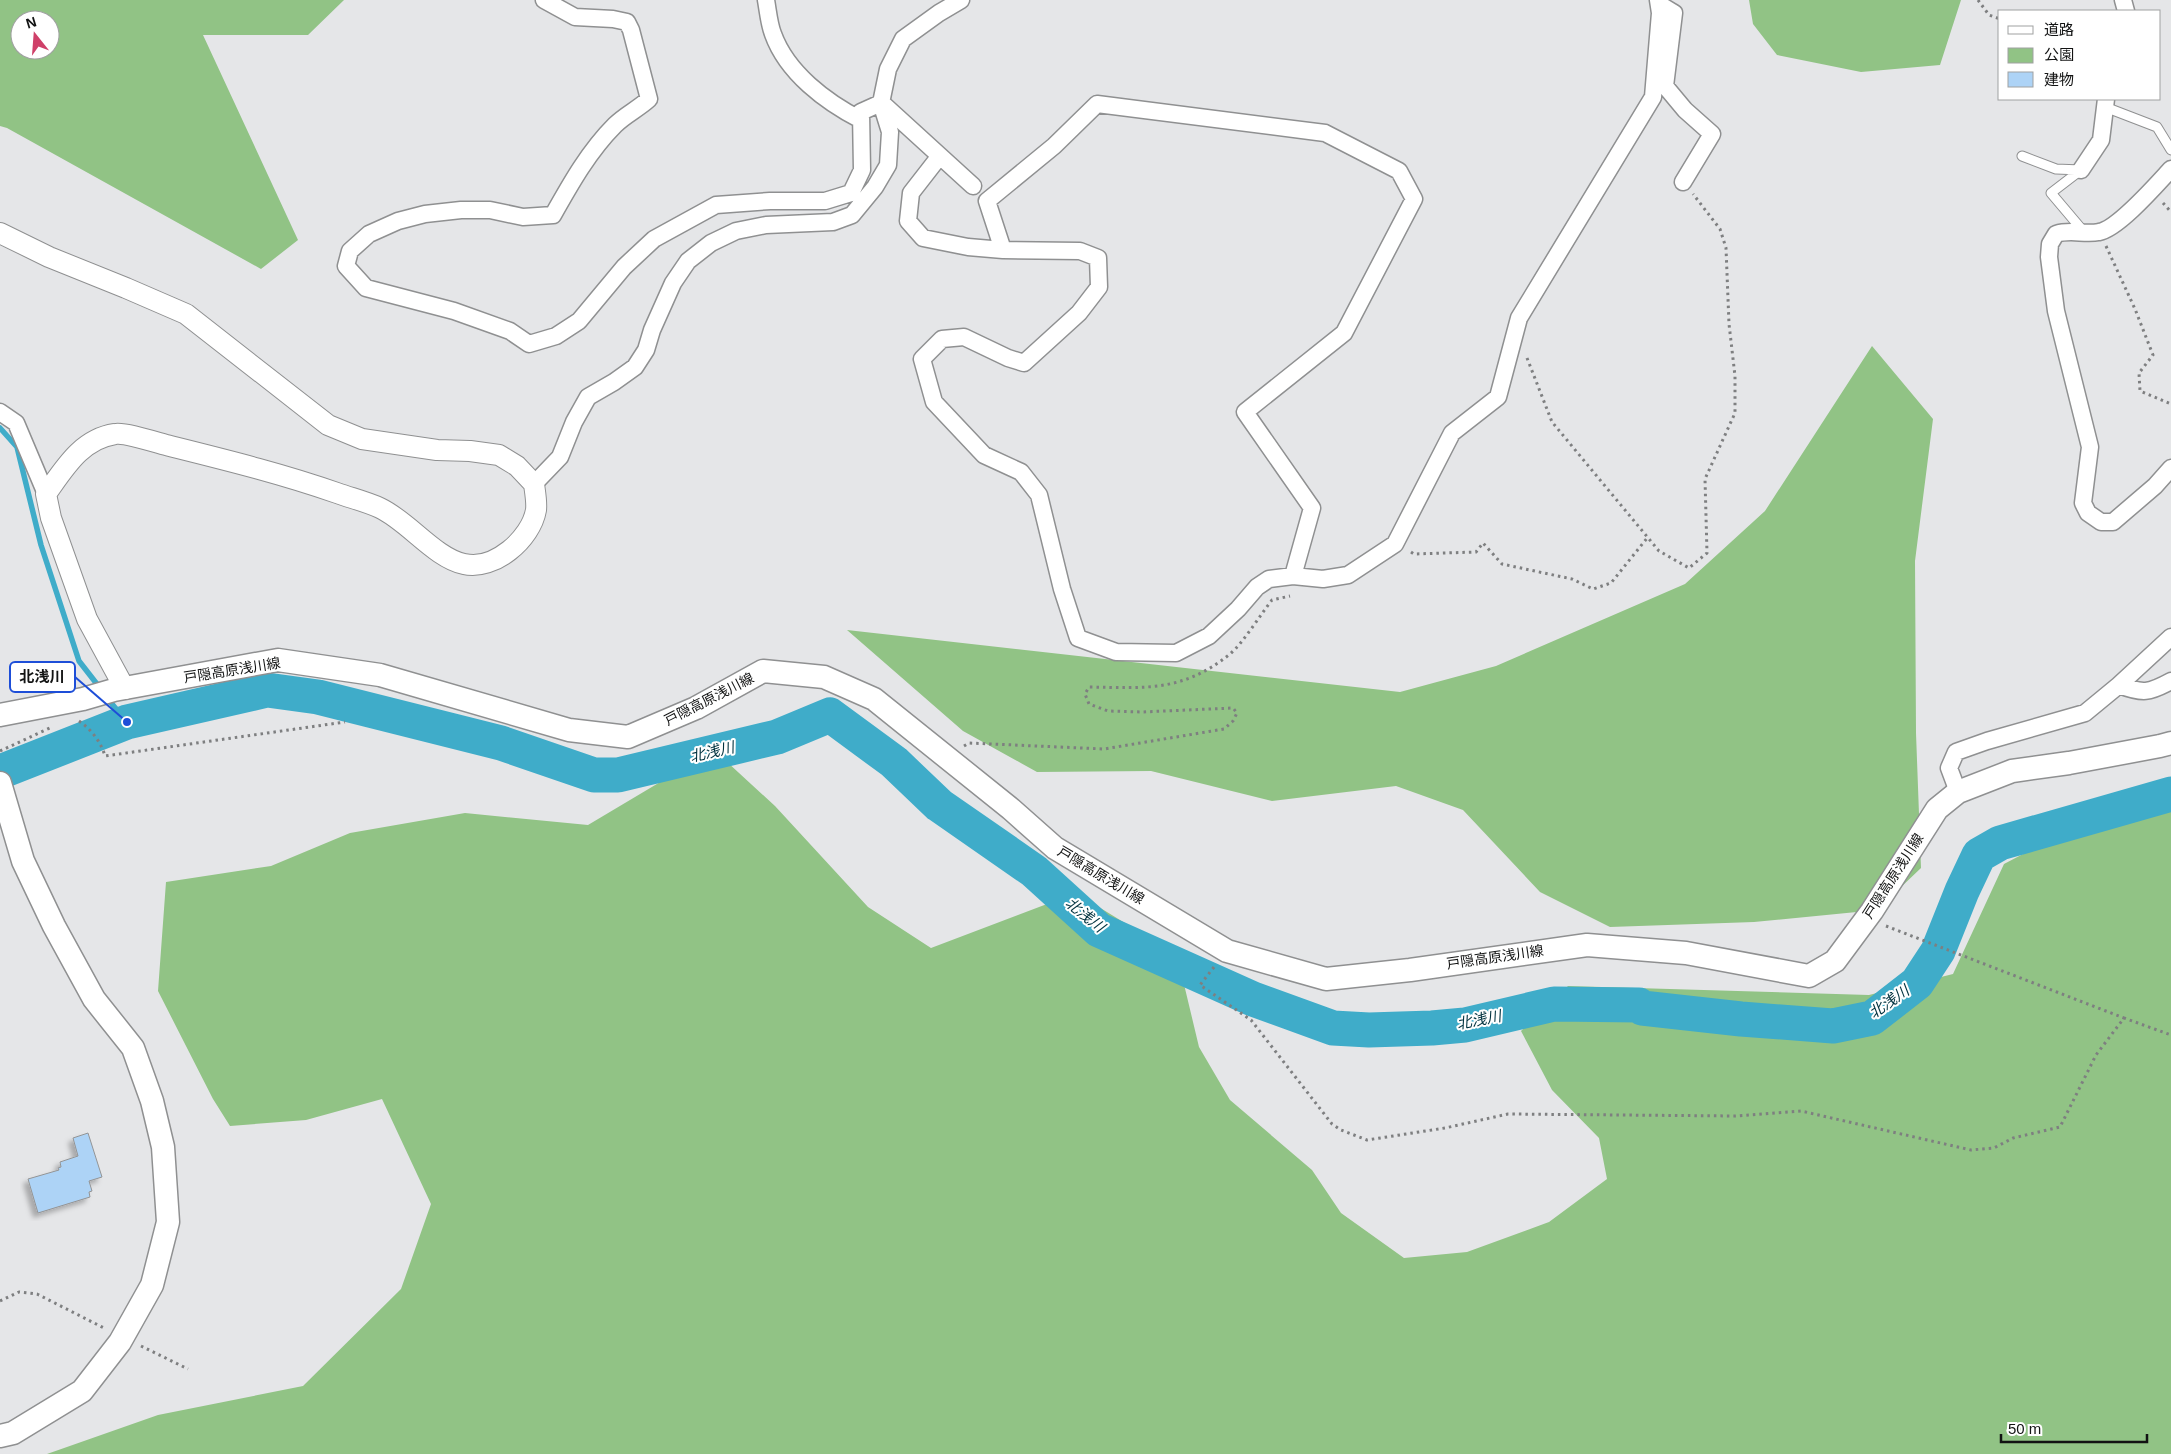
<svg xmlns="http://www.w3.org/2000/svg" width="2171" height="1454" viewBox="0 0 2171 1454" font-family="Helvetica,'Noto Sans JP',sans-serif">
<style>
.green{fill:#91c385;fill-rule:evenodd}
.lines{fill:none;stroke-linecap:round;stroke-linejoin:round}
.stream{stroke:#3facc9;stroke-width:5.5}
.river{stroke:#3facc9;stroke-width:35}
.building{fill:#add3f6;stroke:#939495;filter:url(#shadow)}
.service-casing{stroke:#8f9091;stroke-width:11}
.minor-casing{stroke:#8f9091;stroke-width:19}
.tertiary-casing{stroke:#8f9091;stroke-width:22}
.secondary-casing{stroke:#8f9091;stroke-width:25}
.path{stroke:#7e7f80;stroke-width:3;stroke-dasharray:2.5 4;stroke-linecap:butt}
.service{stroke:#fff;stroke-width:9}
.minor{stroke:#fff;stroke-width:16}
.tertiary{stroke:#fff;stroke-width:20}
.secondary{stroke:#fff;stroke-width:22}
.labels{text-anchor:middle;stroke-width:4;stroke-linejoin:round;paint-order:stroke}
.street-label{font-size:14px;fill:#121313;stroke:#fff}
.water-label{font-size:15px;font-style:italic;fill:#00323f;stroke:#fff}
.leader{fill:none;stroke:#1d4ed8;stroke-width:2}
.callout-dot{fill:#1d4ed8;stroke:#fff;stroke-width:2}
.callout{fill:#fff;stroke:#1d4ed8;stroke-width:2}
.callout-label{font-size:15px;text-anchor:middle;font-weight:bold;fill:#121313}
</style>
<defs>
<filter id="shadow"><feDropShadow dx="-4.5" dy="4.5" stdDeviation="2.5" flood-color="#0004"/></filter>
</defs>
<rect width="100%" height="100%" fill="#e5e6e8"/>
<path class="green" d="M 0,0 L 344,0 L 308,35 L 203,35 L 298,240 L 261,269 L 7,128 L 0,126 ZM 20,20 L 50,20 L 50,50 L 20,50 Z
M 1749,0 L 1961,0 L 1940,65 L 1861,72 L 1777,55 L 1753,24 Z
M 1872,346 L 1933,419 L 1915,561 L 1916,733 L 1921,868 L 1877,910 L 1754,922 L 1610,927 L 1540,892 L 1463,810 L 1396,786 L 1272,801 L 1151,771 L 1037,772 L 963,731 L 847,630 L 1400,692 L 1496,666 L 1685,584 L 1765,511 Z
M 714,750 L 775,806 L 868,907 L 931,948 L 1076,893 L 1177,955 L 1199,1047 L 1230,1100 L 1312,1170 L 1341,1213 L 1404,1258 L 1467,1252 L 1549,1222 L 1607,1179 L 1599,1138 L 1552,1090 L 1521,1031 L 1568,986 L 1869,995 L 1953,974 L 2004,864 L 2171,777 L 2171,1454 L 47,1454 L 158,1415 L 303,1386 L 401,1289 L 431,1204 L 382,1099 L 306,1120 L 230,1126 L 213,1099 L 158,991 L 166,882 L 271,866 L 350,833 L 465,813 L 588,825 Z"/>
<g class="lines">
<path class="stream" d="M 0,428 L 17,447 L 41,545 L 79,661 L 100,688
M 107,698 L 127,722"/>
<path class="river" d="M 0,772 L 127,722 L 267,690 L 318,697 L 501,743 L 594,775 L 618,775 L 777,737 L 830,715 L 894,762 L 939,805 L 1034,871 L 1099,930 L 1253,999 L 1333,1028 L 1369,1030 L 1432,1028 L 1465,1025 L 1554,1004 L 1639,1005 L 1642,1008 L 1741,1019 L 1833,1026 L 1872,1018 L 1917,983 L 1938,951 L 1962,891 L 1979,855 L 2000,843 L 2171,794"/>
</g>
<path class="building" d="M 88,1133 L 102,1177 L 89,1181 L 92,1191 L 89,1192 L 90,1197 L 38,1213 L 28,1179 L 59,1170 L 58,1168 L 61,1167 L 60,1162 L 78,1156 L 73,1138 Z"/>
<g class="lines">
<defs>
<path id="service" d="M 2105,107 L 2157,127 L 2171,150
M 2022,156 L 2056,169 L 2081,170
M 2081,170 L 2051,193 L 2084,232"/>
<path id="minor" d="M 544,0 L 575,17 L 613,19 L 627,22 L 631,30 L 649,99 C 638,109 625,115 615,125 C 589,151 571,183 553,215 L 523,217 L 490,210 L 461,210 L 425,214 L 398,221 L 369,234 L 350,251 L 346,266 L 366,288 L 454,311 L 510,331 L 529,344 L 556,336 L 579,321 L 624,267 L 654,239 L 716,205 L 770,201 L 825,201 L 851,193 L 862,170 L 861,112 L 881,103
M 766,0 C 768,11 769,24 773,34 C 787,73 826,102 861,120
M 2123,0 L 2126,11
M 1659,4 L 1674,13 L 1665,86 L 1685,110 L 1712,134 L 1683,182
M 883,104 L 973,186
M 939,157 L 911,193 L 908,221 L 923,238 L 968,247 L 1003,250 L 1080,251 L 1098,258 L 1099,287 L 1079,313 L 1024,363 L 1008,358 L 964,337 L 942,339 L 922,359 L 934,402 L 984,455 L 1021,472 L 1039,495 L 1062,589 L 1078,638 L 1116,652 L 1176,653 L 1209,636 L 1238,609 L 1257,587 L 1269,579 L 1293,576
M 2171,169 C 2157,184 2118,229 2099,232 C 2084,235 2071,229 2056,234 L 2050,244 L 2049,257 L 2056,311 L 2090,447 L 2083,503 L 2088,513 L 2101,522 L 2113,522 L 2155,486 L 2171,468
M 2081,170 L 2101,140 L 2106,99
M 1003,250 L 987,201 L 1054,146 L 1097,104 L 1325,133 L 1399,171 L 1414,199 L 1344,333 L 1245,412 L 1312,508 L 1293,576 L 1323,579 L 1348,575 L 1395,544 L 1452,433 L 1498,397 L 1519,318 L 1653,97 L 1660,13 L 1658,0
M 0,412 L 16,423 L 46,494
M 534,484 L 560,457 L 574,422 L 588,397 L 614,382 L 635,367 L 646,350 L 652,330 L 673,283 L 688,261 L 711,243 L 736,231 L 766,225 L 833,222 L 852,215 L 875,187 L 888,165 L 890,132 L 881,103 L 888,69 L 903,39 L 939,13 L 961,0
M 2171,637 L 2119,685 C 2143,694 2149,693 2171,681
M 1958,792 L 1949,768 L 1956,752 L 1987,741 L 2085,713 L 2119,685"/>
<path id="tertiary" d="M 0,233 L 49,257 L 126,288 L 186,314 L 328,425 L 362,439 L 437,450 L 470,451 L 499,455 L 517,466 L 534,484 C 535,492 537,502 536,510 C 531,539 494,571 464,564 C 435,558 408,521 380,508 C 367,502 351,498 337,493 C 283,474 226,460 170,446 C 158,443 125,432 115,434 C 81,439 64,469 46,494 L 51,518 L 87,619 L 125,689"/>
<path id="secondary" d="M 0,715 L 83,699 L 114,690 L 278,660 L 380,675 L 569,730 L 628,737 L 696,708 L 763,671 L 824,677 L 874,699 L 1011,809 L 1055,848 L 1227,951 L 1326,979 L 1410,970 L 1587,945 L 1686,953 L 1809,976 L 1835,961 L 1872,911 L 1937,809 L 1958,792 L 2012,771 L 2069,763 L 2160,746 L 2171,743
M 0,783 L 23,861 L 54,926 L 94,999 L 133,1048 L 152,1101 L 163,1147 L 168,1222 L 152,1285 L 120,1342 L 82,1391 L 13,1433 L 0,1436"/>
</defs>
<use href="#service" class="service-casing"/>
<use href="#minor" class="minor-casing"/>
<use href="#tertiary" class="tertiary-casing"/>
<use href="#secondary" class="secondary-casing"/>
<path class="path" d="M 1978,0 L 1989,15 L 2000,19
M 2163,203 L 2171,212
M 2106,246 L 2135,309 L 2153,355 L 2139,373 L 2140,391 L 2171,404
M 1527,358 L 1552,422 L 1659,551 L 1689,568 L 1707,553 L 1705,479 L 1735,413 L 1735,376 L 1729,324 L 1726,248 L 1720,229 L 1693,194
M 1411,552 L 1414,554 L 1476,552 L 1483,543 L 1502,564 L 1572,579 L 1593,589 L 1611,583 L 1648,537
M 79,721 C 91,729 101,742 105,756 L 345,722
M 964,746 L 969,743 L 1104,749 L 1224,729 L 1233,721 L 1237,713 L 1233,708 L 1142,712 L 1108,711 L 1089,704 L 1085,694 L 1089,687 C 1146,688 1183,692 1230,654 C 1244,642 1260,615 1272,600 L 1290,596
M 0,751 L 52,727
M 1886,926 L 2124,1018
M 1214,967 L 1200,985 L 1251,1020 L 1332,1124 L 1341,1130 L 1367,1140 L 1445,1128 L 1508,1114 L 1735,1116 L 1801,1111 L 1971,1150 L 1994,1148 L 2013,1138 L 2060,1127 L 2096,1055 L 2124,1018 L 2171,1035
M 0,1301 L 19,1292 L 37,1294 L 104,1328
M 141,1346 L 188,1369"/>
<use href="#service" class="service"/>
<use href="#minor" class="minor"/>
<use href="#tertiary" class="tertiary"/>
<use href="#secondary" class="secondary"/>
</g>
<g class="labels">
<g class="street-label">
<text transform="translate(232 670) rotate(-9)" y="5">戸隠高原浅川線</text>
<text transform="translate(709 699) rotate(-27)" y="5">戸隠高原浅川線</text>
<text transform="translate(1101 875) rotate(31)" y="5">戸隠高原浅川線</text>
<text transform="translate(1893 876) rotate(-57)" y="5">戸隠高原浅川線</text>
<text transform="translate(1495 957) rotate(-8)" y="5">戸隠高原浅川線</text>
</g>
<g class="water-label">
<text transform="translate(712 752) rotate(-13)" y="5">北浅川</text>
<text transform="translate(1085 915) rotate(39)" y="5">北浅川</text>
<text transform="translate(1889 1002) rotate(-35)" y="5">北浅川</text>
<text transform="translate(1479 1020) rotate(-11)" y="5">北浅川</text>
</g>
</g>
<path class="leader" d="M127 722L75 677"/>
<circle class="callout-dot" cx="127" cy="722" r="5"/>
<rect class="callout" x="10" y="662" width="65" height="30" rx="5"/>
<g class="callout-label">
<text x="42" y="682">北浅川</text>
</g>
<rect x="1998" y="10" width="162" height="90" fill="#ffffff" stroke="#a0a1a1"/>
<rect x="2008" y="26" width="25" height="8" fill="#ffffff" stroke="#a0a1a1"/>
<text x="2044" y="35" font-size="15" fill="#121313">道路</text>
<rect x="2008" y="48" width="25" height="15" fill="#91c385" stroke="#a0a1a1"/>
<text x="2044" y="60" font-size="15" fill="#121313">公園</text>
<rect x="2008" y="72" width="25" height="15" fill="#add3f6" stroke="#a0a1a1"/>
<text x="2044" y="85" font-size="15" fill="#121313">建物</text>
<g transform="translate(35 35) rotate(343)"><circle r="24" fill="#ffffff" stroke="#a0a1a1"/>
<path d="M0-4L9 19L0 12L-9 19Z" fill="#cf4069"/>
<text y="-8" font-size="14" font-weight="bold" text-anchor="middle" fill="#121313">N</text>
</g>
<path d="M2001 1434v8h146v-8" fill="none" stroke="#121313" stroke-width="2.5"/>
<text x="2008" y="1434" font-size="15" fill="#121313" stroke="#ffffff" stroke-width="4" paint-order="stroke">50 m</text>
</svg>
